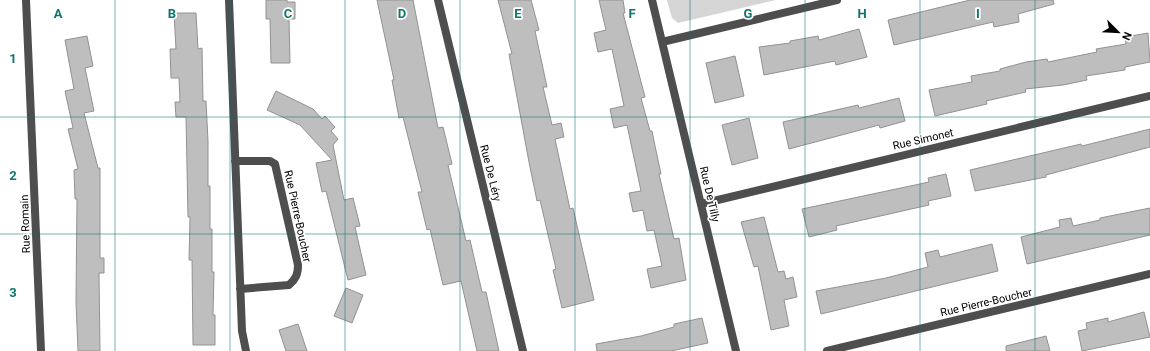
<svg xmlns="http://www.w3.org/2000/svg" width="1150" height="351" viewBox="0 0 1150 351" font-family="Roboto,sans-serif">
<style>
.green{fill:#d5d5d5}
.building{fill:#bebebe;stroke:#929292}
.lines{fill:none;stroke-linecap:round;stroke-linejoin:round}
.minor{stroke:#4e4e4e;stroke-width:8}
.grid{fill:none;stroke:#0f766e;stroke-width:1;stroke-opacity:0.55}
.labels{text-anchor:middle;stroke-width:3.5;stroke-linejoin:round;paint-order:stroke}
.street-label{font-size:11px;fill:#000;stroke:#fff}
.grid-label{font-size:13px;text-anchor:middle;font-weight:bold;fill:#0f766e;stroke:#fff;stroke-width:3.5;stroke-linejoin:round;paint-order:stroke}
</style>
<rect width="100%" height="100%" fill="#fff"/>
<path class="green" d="M 667,0 L 776,0 L 678,23 L 672,18 Z"/>
<path class="building" d="M 266,0 L 287,0 L 287,2 L 295,2 L 295,19 L 289,19 L 290,63 L 271,63 L 270,19 L 266,19 Z
M 377,0 L 413,0 L 438,128 L 443,127 L 452,164 L 448,165 L 466,241 L 470,240 L 482,292 L 486,292 L 499,351 L 477,351 L 461,281 L 443,285 L 430,229 L 427,230 L 418,192 L 422,192 L 403,117 L 399,118 L 392,80 L 394,80 Z
M 498,0 L 531,0 L 539,30 L 535,31 L 547,87 L 543,87 L 552,125 L 561,123 L 564,137 L 555,139 L 570,209 L 573,208 L 594,300 L 562,308 L 553,270 L 556,269 L 540,200 L 537,201 L 529,162 L 509,54 L 512,54 Z
M 599,0 L 623,0 L 625,13 L 623,13 L 645,97 L 641,98 L 650,131 L 652,131 L 655,146 L 661,174 L 659,174 L 674,239 L 679,238 L 686,280 L 651,288 L 647,269 L 662,266 L 654,230 L 647,231 L 643,210 L 633,212 L 629,193 L 641,191 L 627,125 L 614,128 L 610,109 L 624,106 L 612,49 L 598,52 L 594,33 L 606,30 Z
M 970,0 L 1053,0 L 1054,4 L 1018,14 L 1019,22 L 994,27 L 993,22 L 894,45 L 888,20 Z
M 174,13 L 196,13 L 198,49 L 202,48 L 203,101 L 206,101 L 208,141 L 208,186 L 210,186 L 210,229 L 212,229 L 212,272 L 214,272 L 213,315 L 215,315 L 215,345 L 193,345 L 192,260 L 189,260 L 190,217 L 188,217 L 186,117 L 176,117 L 175,102 L 180,102 L 179,78 L 171,78 L 170,49 L 176,49 Z
M 859,29 L 867,57 L 836,65 L 835,61 L 764,75 L 759,47 L 790,43 L 790,41 L 818,36 L 819,40 Z
M 1148,33 L 1150,62 L 1125,67 L 1125,70 L 1086,76 L 1087,80 L 1063,85 L 1025,89 L 1026,92 L 986,101 L 987,104 L 935,116 L 929,90 L 972,82 L 971,76 L 1000,71 L 1000,69 L 1026,62 L 1047,59 L 1048,62 L 1097,52 L 1096,49 L 1126,44 L 1125,37 Z
M 87,36 L 93,66 L 85,68 L 94,111 L 84,113 L 98,168 L 100,168 L 100,258 L 104,258 L 104,273 L 99,273 L 100,351 L 78,351 L 76,302 L 77,199 L 75,199 L 74,170 L 78,169 L 68,129 L 73,128 L 65,91 L 74,89 L 65,40 Z
M 735,56 L 744,96 L 715,103 L 706,63 Z
M 276,91 L 313,109 L 322,119 L 325,116 L 335,127 L 331,131 L 338,139 L 333,145 L 344,200 L 353,198 L 360,226 L 355,227 L 366,275 L 348,280 L 326,191 L 322,192 L 316,163 L 332,160 L 300,125 L 267,110 Z
M 899,98 L 905,121 L 880,128 L 879,125 L 789,149 L 783,122 L 858,105 L 859,108 Z
M 749,118 L 758,158 L 732,165 L 722,125 Z
M 1150,129 L 1150,147 L 1046,175 L 1046,177 L 975,191 L 970,170 L 1081,144 L 1082,146 Z
M 946,174 L 951,196 L 928,201 L 929,205 L 836,226 L 837,230 L 809,237 L 802,209 L 929,182 L 928,178 Z
M 1150,208 L 1150,235 L 1027,264 L 1021,237 L 1060,227 L 1059,220 L 1071,218 L 1073,226 L 1100,220 L 1100,218 Z
M 764,217 L 778,272 L 784,271 L 786,279 L 793,277 L 797,297 L 784,300 L 789,326 L 771,330 L 758,266 L 754,267 L 741,222 Z
M 992,244 L 998,271 L 821,314 L 816,291 L 886,278 L 928,267 L 925,253 L 938,250 L 940,257 Z
M 346,288 L 363,295 L 352,323 L 334,316 Z
M 1144,312 L 1150,337 L 1082,351 L 1078,331 L 1087,329 L 1086,323 L 1108,318 L 1108,322 Z
M 702,318 L 708,343 L 671,351 L 597,351 L 596,344 L 641,336 L 674,327 L 674,324 Z
M 298,324 L 307,351 L 286,351 L 279,330 Z
M 1046,336 L 1050,351 L 1006,351 L 1006,346 Z"/>
<g class="lines">
<path class="minor" d="M 26,0 L 41,351
M 229,0 L 242,331 L 246,351
M 438,0 L 523,351
M 652,0 L 736,351
M 662,42 L 837,0
M 235,161 L 270,161 L 275,164 L 298,265 C 298,274 296,279 289,285 L 240,289
M 701,204 L 1150,96
M 827,351 L 1150,274"/>
</g>
<path class="grid" d="M 115,0 L 115,351M 230,0 L 230,351M 345,0 L 345,351M 460,0 L 460,351M 575,0 L 575,351M 690,0 L 690,351M 805,0 L 805,351M 920,0 L 920,351M 1035,0 L 1035,351M 0,117 L 1150,117M 0,234 L 1150,234"/>
<g class="labels">
<g class="street-label">
<text transform="translate(923 139) rotate(-13)" y="4">Rue Simonet</text>
<text transform="translate(491 173) rotate(76)" y="4">Rue De Léry</text>
<text transform="translate(710 194) rotate(77)" y="4">Rue De Tilly</text>
<text transform="translate(298 216) rotate(78)" y="4">Rue Pierre-Boucher</text>
<text transform="translate(25 224) rotate(-92)" y="4">Rue Romain</text>
<text transform="translate(986 302) rotate(-13)" y="4">Rue Pierre-Boucher</text>
</g>
</g>
<g class="grid-label">
<text x="58" y="18">A</text>
<text x="172" y="18">B</text>
<text x="288" y="18">C</text>
<text x="402" y="18">D</text>
<text x="518" y="18">E</text>
<text x="632" y="18">F</text>
<text x="748" y="18">G</text>
<text x="862" y="18">H</text>
<text x="978" y="18">I</text>
<text x="13" y="63">1</text>
<text x="13" y="180">2</text>
<text x="13" y="297">3</text>
</g>
<g transform="translate(1118 32) rotate(114)" stroke="#ffffff" stroke-width="3" paint-order="stroke">
<path d="M0-3L7 15L0 10L-7 15Z" fill="#000000"/>
<text y="-6" font-size="11" font-weight="bold" text-anchor="middle" fill="#000000">N</text>
</g>
</svg>
